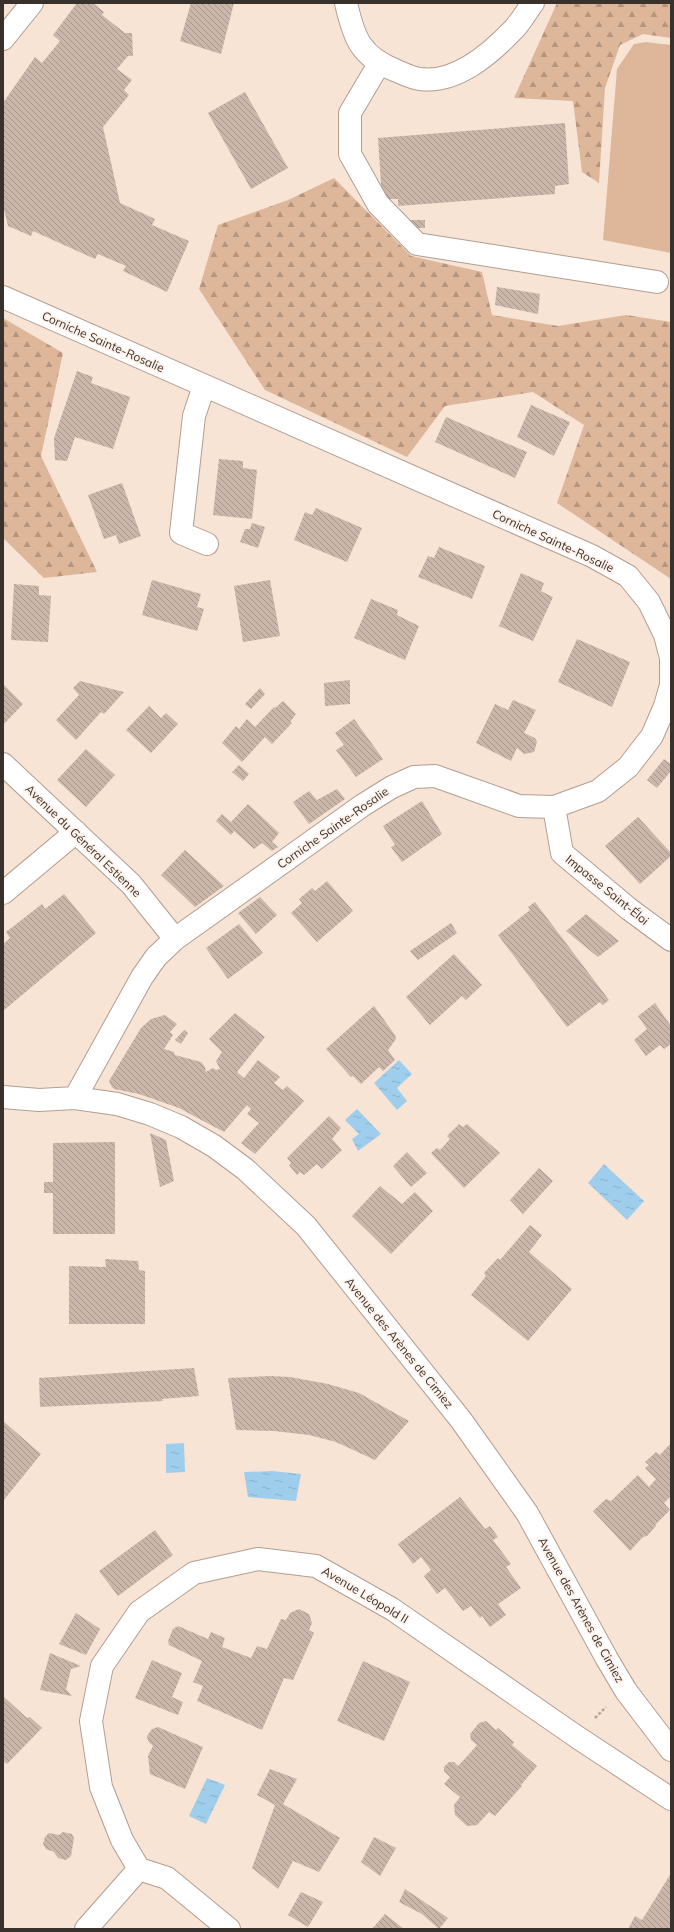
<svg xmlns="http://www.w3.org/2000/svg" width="674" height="1932" viewBox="0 0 674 1932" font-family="Mulish,sans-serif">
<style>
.forest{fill:url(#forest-firs)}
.pitch{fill:#deb79a}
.water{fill:url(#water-ripples)}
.building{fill:url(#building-back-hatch)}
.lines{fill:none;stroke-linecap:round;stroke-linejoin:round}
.minor-casing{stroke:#b19e91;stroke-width:24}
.path{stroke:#b6a69a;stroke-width:2.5;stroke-dasharray:3 2;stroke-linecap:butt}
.minor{stroke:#fff;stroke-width:22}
.labels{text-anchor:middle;stroke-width:3.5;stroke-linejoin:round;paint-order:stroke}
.street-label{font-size:12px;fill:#39312b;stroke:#fff2ea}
</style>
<defs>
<pattern id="forest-firs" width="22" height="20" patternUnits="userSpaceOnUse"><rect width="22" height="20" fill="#deb79a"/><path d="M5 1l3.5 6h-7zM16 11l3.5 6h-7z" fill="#b5957e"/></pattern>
<pattern id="water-ripples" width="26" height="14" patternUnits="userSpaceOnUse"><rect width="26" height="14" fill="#9eceec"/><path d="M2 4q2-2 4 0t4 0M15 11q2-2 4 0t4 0" fill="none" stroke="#89b1cb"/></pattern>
<pattern id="building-back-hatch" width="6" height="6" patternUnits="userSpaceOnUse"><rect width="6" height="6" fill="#cab7a9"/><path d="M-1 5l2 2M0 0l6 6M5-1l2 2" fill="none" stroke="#a5958a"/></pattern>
</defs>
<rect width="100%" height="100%" fill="#f8e4d5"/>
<path class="forest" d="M 557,3 L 671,3 L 671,38 L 643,34 L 620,45 L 605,88 L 599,183 L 582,172 L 573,101 L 514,98 Z
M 334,178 L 411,256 L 482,272 L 492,315 L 558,326 L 626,315 L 671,322 L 671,579 L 557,503 L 584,425 L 533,392 L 445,406 L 407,457 L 265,390 L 199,289 L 218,225 L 288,200 Z
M 3,318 L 63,353 L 41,456 L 97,572 L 44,578 L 3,538 Z"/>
<path class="pitch" d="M 646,42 L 671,45 L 671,253 L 603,240 L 617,69 L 634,44 Z"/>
<path class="water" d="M 399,1060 L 412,1074 L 397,1088 L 407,1101 L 397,1110 L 374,1083 Z
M 357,1109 L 381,1134 L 358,1151 L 352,1139 L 359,1134 L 345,1120 Z
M 604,1164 L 644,1201 L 627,1220 L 588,1183 Z
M 184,1443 L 185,1472 L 166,1473 L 166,1444 Z
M 272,1471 L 301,1474 L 296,1501 L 248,1497 L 244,1472 Z
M 207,1778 L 225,1785 L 206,1824 L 189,1816 Z"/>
<path class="building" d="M 77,3 L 93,3 L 104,12 L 102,15 L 125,33 L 132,33 L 133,56 L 128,56 L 117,69 L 132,80 L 124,90 L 129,95 L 103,127 L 120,203 L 155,219 L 152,225 L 189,241 L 167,292 L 123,271 L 126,266 L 98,254 L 95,259 L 33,231 L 31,236 L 8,226 L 3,205 L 3,103 L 35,57 L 42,63 L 60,41 L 53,35 Z
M 191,3 L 234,3 L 221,54 L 180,41 Z
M 245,92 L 288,168 L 251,189 L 208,113 Z
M 565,123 L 569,184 L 555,186 L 555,194 L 398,206 L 398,199 L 382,199 L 378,138 Z
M 411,220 L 425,220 L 425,228 L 412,228 Z
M 497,287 L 540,294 L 538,314 L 495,305 Z
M 77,371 L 93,377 L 91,383 L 130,397 L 113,449 L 75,437 L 67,461 L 55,460 L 54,438 Z
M 531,405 L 570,422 L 554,456 L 517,437 Z
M 446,417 L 527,452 L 515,478 L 435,442 Z
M 219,459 L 243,461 L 243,468 L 257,470 L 252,519 L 213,515 Z
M 122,483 L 141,536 L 119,544 L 116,535 L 104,539 L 88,495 Z
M 316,508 L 362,528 L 347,562 L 294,540 L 305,512 L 312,515 Z
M 252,523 L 265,527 L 258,548 L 240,542 L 245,529 L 250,529 Z
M 439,547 L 485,566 L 472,599 L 418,577 L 428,556 L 434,558 Z
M 521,573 L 544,583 L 541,591 L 553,597 L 533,641 L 499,626 Z
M 152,580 L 201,594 L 197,607 L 204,609 L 197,631 L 142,615 Z
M 270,580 L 280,636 L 243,642 L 234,586 Z
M 14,584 L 39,586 L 39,595 L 51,596 L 48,642 L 11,640 Z
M 371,599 L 398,610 L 397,615 L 419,626 L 405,660 L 354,638 Z
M 577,639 L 630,662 L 612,707 L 558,682 Z
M 350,680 L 350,704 L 325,706 L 324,683 Z
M 80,681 L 124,692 L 104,714 L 101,712 L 76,740 L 56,720 L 79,695 L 73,688 Z
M 3,684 L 23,704 L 3,725 Z
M 260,688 L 265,694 L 251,709 L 245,704 Z
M 513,700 L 536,710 L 524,733 L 535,738 L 537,742 L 534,752 L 524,754 L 517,748 L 511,761 L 476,743 L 495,704 L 508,710 Z
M 283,701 L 296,714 L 290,722 L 292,723 L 272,744 L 265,737 L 242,762 L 222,743 L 236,726 L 239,729 L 247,719 L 255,727 L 274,707 L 275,708 Z
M 149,706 L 161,718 L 166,713 L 178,724 L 151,753 L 126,730 Z
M 354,719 L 383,759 L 356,777 L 336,750 L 344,745 L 335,733 Z
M 86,749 L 115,775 L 86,807 L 57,780 Z
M 664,759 L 671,764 L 671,771 L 657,788 L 647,780 Z
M 239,765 L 249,774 L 243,781 L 232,772 Z
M 337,789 L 345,799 L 309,824 L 293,802 L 309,791 L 317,800 Z
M 422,801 L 442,834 L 402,862 L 391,847 L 395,845 L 383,826 Z
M 248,804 L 279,833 L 272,842 L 278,847 L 272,851 L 262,843 L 254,849 L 234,831 L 231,835 L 216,821 L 222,814 L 231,822 Z
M 638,817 L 671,853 L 671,856 L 640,884 L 605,846 Z
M 185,850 L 224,886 L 195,907 L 161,875 Z
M 327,881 L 353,911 L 317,942 L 291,913 L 302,903 L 299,899 L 312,888 L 315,891 Z
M 64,894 L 96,933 L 3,1011 L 3,944 L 10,938 L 6,932 L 42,904 L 45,909 Z
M 260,897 L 277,915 L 256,934 L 238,913 Z
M 535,902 L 609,1000 L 603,1005 L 600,1002 L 567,1027 L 498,935 L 530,910 L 528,907 Z
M 586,914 L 619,941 L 598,957 L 566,931 Z
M 451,923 L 457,933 L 418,960 L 410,951 Z
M 239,924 L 263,953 L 228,979 L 206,948 Z
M 454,954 L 482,985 L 466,1000 L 462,996 L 430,1025 L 406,997 Z
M 655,1003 L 671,1026 L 671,1044 L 664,1049 L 660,1045 L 646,1056 L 634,1040 L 647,1029 L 638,1016 Z
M 374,1006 L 395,1035 L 396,1039 L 388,1050 L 395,1060 L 383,1071 L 379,1067 L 361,1084 L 353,1076 L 351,1077 L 326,1049 Z
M 235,1013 L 265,1037 L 237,1072 L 244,1078 L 258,1060 L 280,1077 L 274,1083 L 283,1090 L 287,1086 L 304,1101 L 255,1154 L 241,1143 L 259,1123 L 247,1114 L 251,1109 L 247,1105 L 224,1132 L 179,1108 L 139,1094 L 114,1089 L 112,1087 L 109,1081 L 141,1028 L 151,1019 L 165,1015 L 177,1024 L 170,1032 L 173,1035 L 164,1049 L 174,1052 L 175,1055 L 201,1062 L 205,1067 L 206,1072 L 213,1068 L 216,1070 L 220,1069 L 216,1061 L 222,1052 L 209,1039 Z
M 184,1030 L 188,1033 L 181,1044 L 175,1040 Z
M 329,1116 L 341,1128 L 332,1139 L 342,1150 L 322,1169 L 317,1164 L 304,1175 L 300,1172 L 297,1175 L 289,1165 L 291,1163 L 287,1158 Z
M 459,1124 L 463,1127 L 467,1124 L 500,1153 L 464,1188 L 431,1153 L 437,1148 L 440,1150 L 450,1139 L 447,1136 Z
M 150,1133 L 166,1140 L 174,1181 L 160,1187 Z
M 115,1142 L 115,1234 L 53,1234 L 53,1193 L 44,1193 L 44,1182 L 53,1182 L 53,1143 Z
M 407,1152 L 427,1173 L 411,1187 L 393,1166 Z
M 539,1168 L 553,1181 L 523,1214 L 510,1200 Z
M 380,1186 L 402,1204 L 415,1192 L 433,1211 L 391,1254 L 352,1216 Z
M 530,1225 L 542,1235 L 529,1252 L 572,1289 L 528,1341 L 471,1295 L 486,1276 L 484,1273 L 498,1258 L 500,1260 Z
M 105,1259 L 138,1261 L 139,1270 L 145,1271 L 145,1324 L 69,1324 L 69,1266 L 106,1267 Z
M 194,1368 L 199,1396 L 162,1399 L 163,1401 L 40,1407 L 39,1378 Z
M 270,1376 L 290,1377 L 328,1384 L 359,1393 L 409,1421 L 375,1460 L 336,1442 L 309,1435 L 274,1431 L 236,1430 L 228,1378 Z
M 3,1421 L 41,1454 L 3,1501 Z
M 671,1443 L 671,1496 L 664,1503 L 670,1510 L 655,1525 L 656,1526 L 647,1536 L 643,1537 L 630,1551 L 593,1511 L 606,1499 L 611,1501 L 638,1475 L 649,1487 L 656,1479 L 645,1468 L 649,1465 L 645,1462 L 656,1452 L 660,1455 Z
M 460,1497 L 485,1529 L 490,1526 L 498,1537 L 493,1540 L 511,1564 L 506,1567 L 521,1588 L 498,1604 L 506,1615 L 490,1627 L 482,1616 L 480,1618 L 471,1606 L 463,1611 L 445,1588 L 437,1594 L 424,1576 L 431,1570 L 421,1557 L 413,1564 L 398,1544 Z
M 155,1530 L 173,1555 L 118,1596 L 99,1571 Z
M 299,1609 L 309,1614 L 312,1623 L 309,1630 L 314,1633 L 293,1680 L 284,1678 L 262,1730 L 197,1701 L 203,1686 L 193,1682 L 202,1661 L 169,1645 L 168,1641 L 173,1629 L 178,1626 L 208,1639 L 211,1632 L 225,1638 L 222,1647 L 251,1658 L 257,1646 L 267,1649 L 281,1619 L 286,1620 L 290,1613 Z
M 76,1613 L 100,1629 L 86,1655 L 59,1644 Z
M 50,1653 L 81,1666 L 71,1669 L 66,1689 L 72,1696 L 40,1690 Z
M 152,1660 L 182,1673 L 172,1697 L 183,1702 L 178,1715 L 135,1698 Z
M 363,1661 L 410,1682 L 384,1741 L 337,1721 Z
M 3,1696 L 27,1718 L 30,1717 L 42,1728 L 7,1764 L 3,1761 Z
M 486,1721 L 496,1730 L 498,1728 L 514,1742 L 512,1745 L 537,1766 L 521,1785 L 522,1786 L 495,1816 L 489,1812 L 477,1825 L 467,1826 L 455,1815 L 454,1805 L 460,1797 L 444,1784 L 450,1777 L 444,1771 L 444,1767 L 449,1762 L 454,1762 L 458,1766 L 471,1752 L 477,1745 L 471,1740 L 470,1734 L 479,1723 Z
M 158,1727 L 203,1747 L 185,1789 L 150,1774 L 148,1756 L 153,1746 L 148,1741 L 147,1736 L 152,1729 Z
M 270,1769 L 297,1779 L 283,1804 L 340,1838 L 319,1872 L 293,1861 L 278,1889 L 252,1868 L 275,1805 L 257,1795 Z
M 63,1832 L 72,1834 L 74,1838 L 71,1856 L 66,1860 L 58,1858 L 54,1852 L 46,1849 L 43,1844 L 45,1837 L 49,1833 L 59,1835 Z
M 374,1837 L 396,1848 L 380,1876 L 361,1862 Z
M 670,1875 L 671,1929 L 628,1929 L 635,1916 L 642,1920 Z
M 405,1889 L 448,1918 L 439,1929 L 422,1914 L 399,1902 Z
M 301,1892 L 323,1902 L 308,1927 L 288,1915 Z
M 385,1914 L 404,1929 L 372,1929 Z"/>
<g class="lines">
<defs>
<path id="minor" d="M 346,3 C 354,39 361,57 397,71 C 404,74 412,78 420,79 C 456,84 490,54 513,30 C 521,22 526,12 533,3
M 3,39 L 32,3
M 379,64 L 350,113 L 350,154 L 378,204 L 417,244 L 657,282
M 3,297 L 592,556 L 628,576 L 649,602 L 665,635 L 671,658 L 671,685 L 665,706 L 652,736 L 628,767 L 598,791 L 554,807 L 519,806 L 435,776 L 414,777 L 392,787 L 363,805 L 175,939 L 156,957 L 142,977 L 75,1098
M 204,386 L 194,416 L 181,533 L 207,544
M 3,764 L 131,884 L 175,939
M 554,807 L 562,853 L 629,909 L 671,940
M 3,893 L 76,832
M 3,1097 L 39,1100 L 75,1098 L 117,1104 L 150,1114 L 181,1127 L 214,1146 L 245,1169 L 306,1226 L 461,1420 L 527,1513 L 607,1659 L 626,1691 L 671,1750
M 139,1869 L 122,1840 L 101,1787 L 91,1721 L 102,1666 L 139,1612 L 194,1573 L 258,1559 L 316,1566 L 392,1609 L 577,1737 L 671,1799
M 139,1869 L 167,1878 L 229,1929
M 86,1929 L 139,1869"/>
</defs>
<use href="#minor" class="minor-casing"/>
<path class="path" d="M 595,1718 L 606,1707"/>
<use href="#minor" class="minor"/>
</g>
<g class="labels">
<g class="street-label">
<text transform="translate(103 342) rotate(24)" y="4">Corniche Sainte-Rosalie</text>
<text transform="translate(553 541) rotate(25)" y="4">Corniche Sainte-Rosalie</text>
<text transform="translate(333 828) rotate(-35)" y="4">Corniche Sainte-Rosalie</text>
<text transform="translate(83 841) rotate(44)" y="4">Avenue du Général Estienne</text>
<text transform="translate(607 890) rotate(39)" y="4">Impasse Saint-Éloi</text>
<text transform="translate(399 1343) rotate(51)" y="4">Avenue des Arènes de Cimiez</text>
<text transform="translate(365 1595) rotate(31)" y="4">Avenue Léopold II</text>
<text transform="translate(581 1610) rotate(61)" y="4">Avenue des Arènes de Cimiez</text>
</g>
</g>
<rect width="674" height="1932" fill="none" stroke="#39312b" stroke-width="8"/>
</svg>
